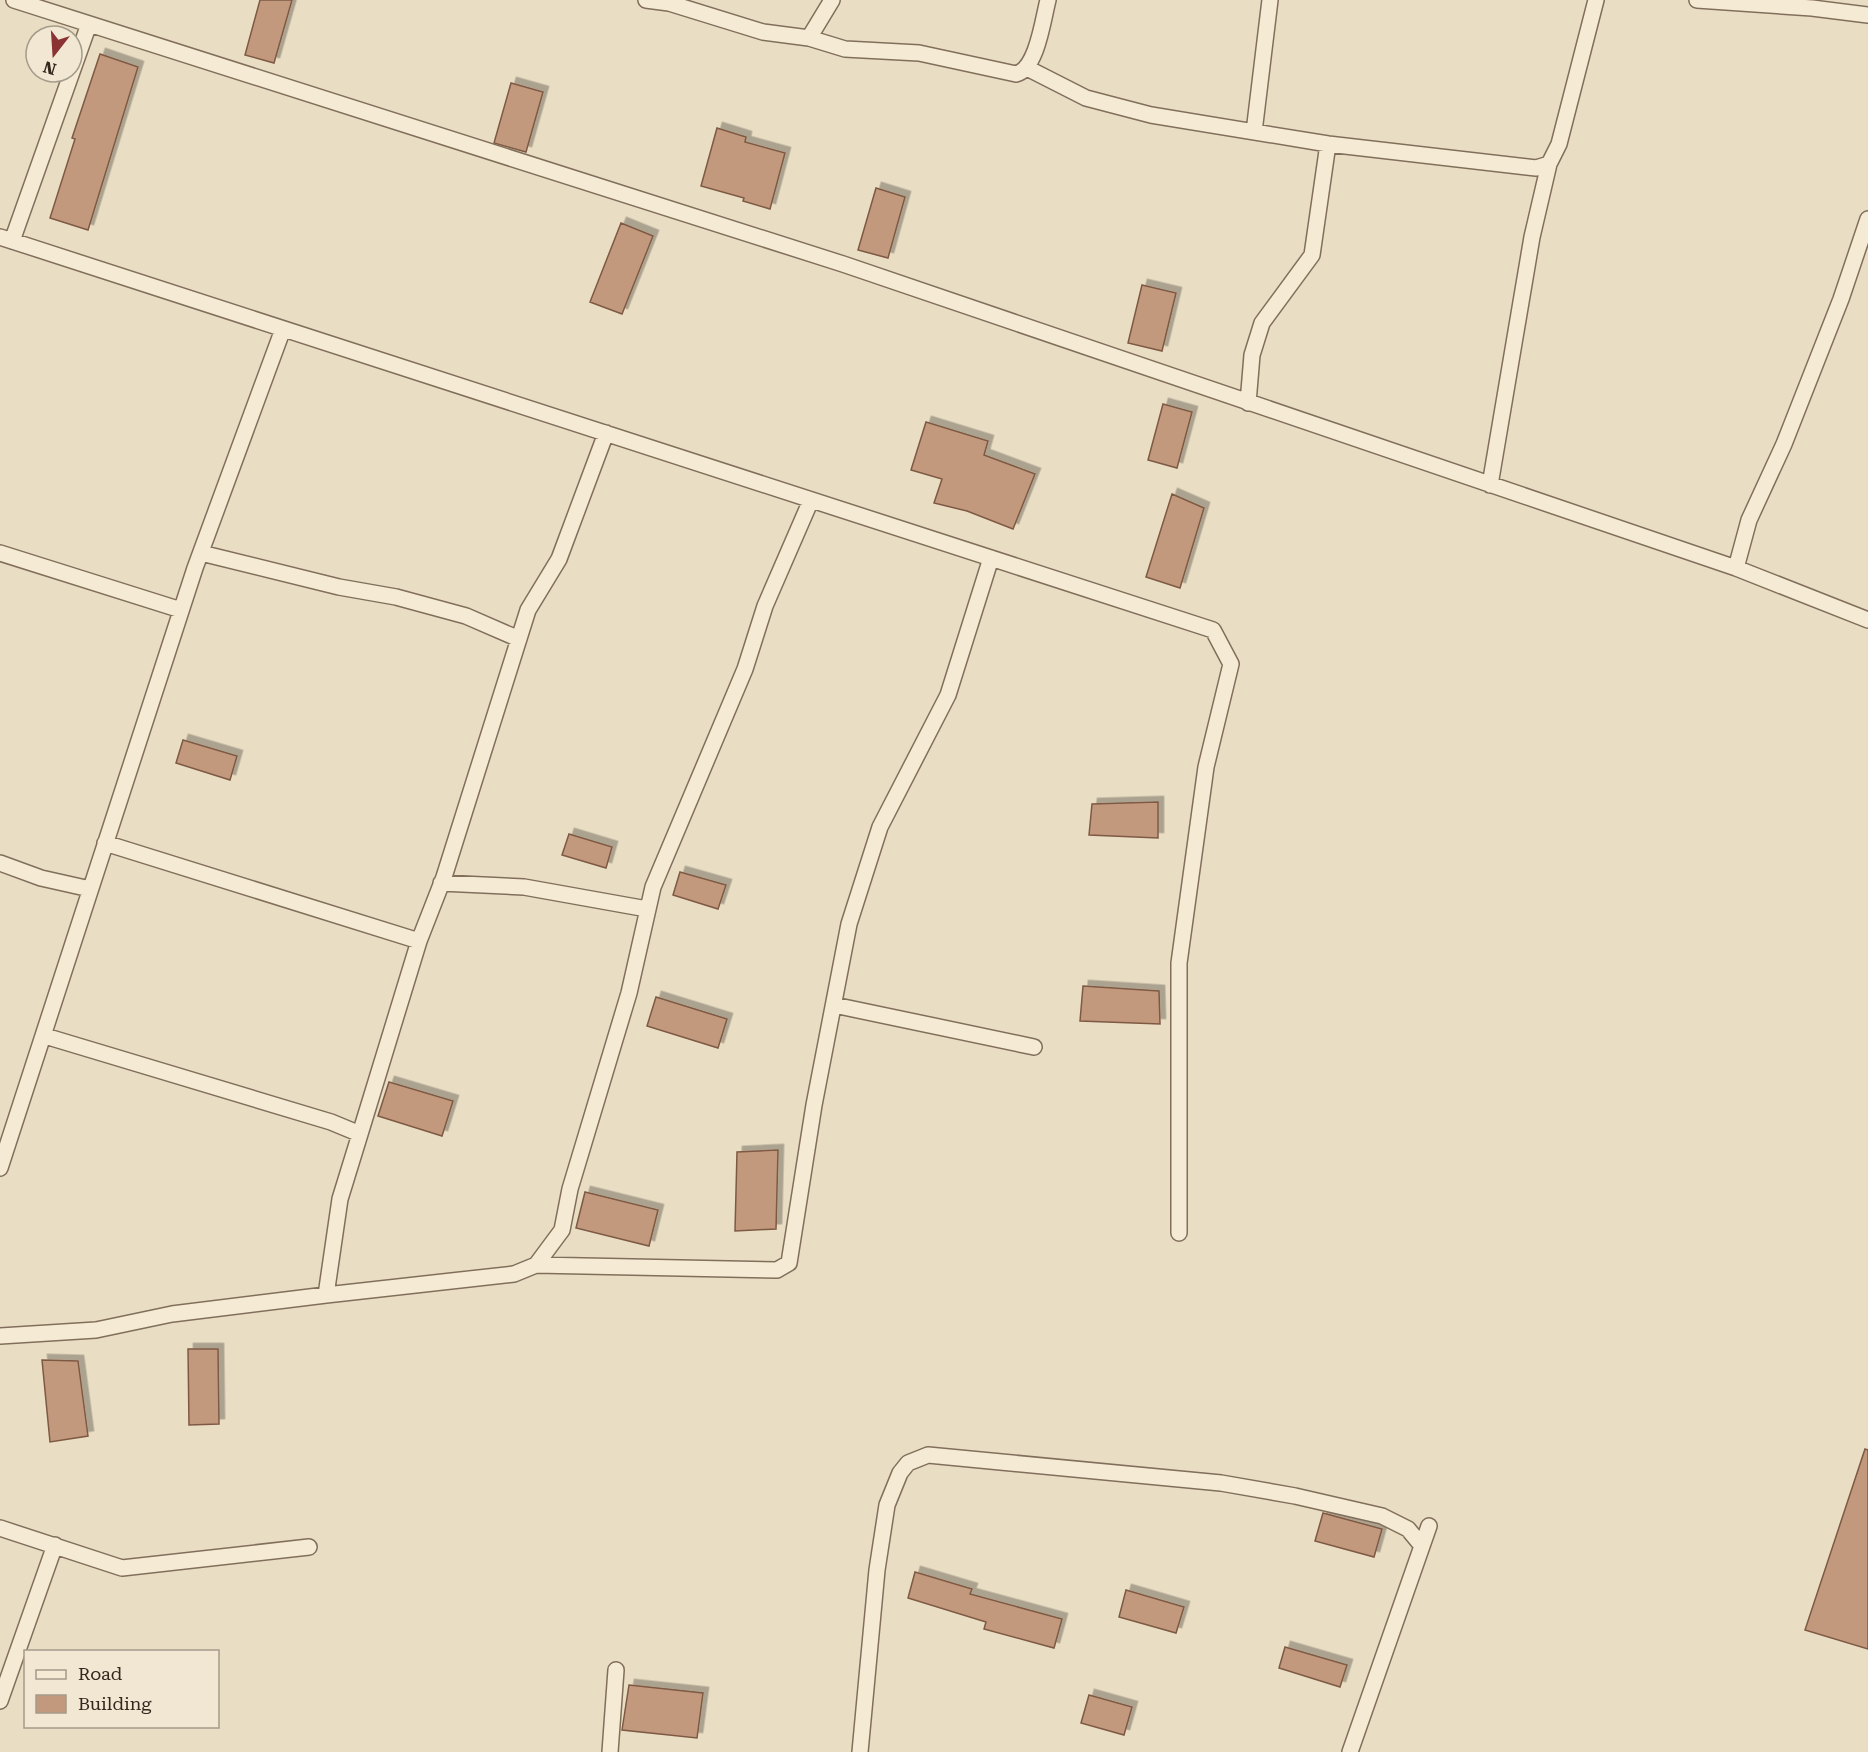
<svg xmlns="http://www.w3.org/2000/svg" width="1868" height="1752" viewBox="0 0 1868 1752" font-family="'Roboto Serif',serif">
<style>
.building{fill:#c3997d;stroke:#7e5a44;stroke-width:1.5;filter:url(#shadow)}
.lines{fill:none;stroke-linecap:round;stroke-linejoin:round}
.street-casing{stroke:#816f5c;stroke-width:18}
.street{stroke:#f5ebd5;stroke-width:15}
</style>
<defs>
<filter id="shadow"><feDropShadow dx="5.5" dy="-5.5" stdDeviation="0" flood-color="#0004"/></filter>
</defs>
<rect width="100%" height="100%" fill="#e9ddc3"/>
<path class="building" d="M 260,0 L 292,0 L 274,63 L 245,55 Z
M 100,54 L 138,67 L 88,230 L 50,218 L 75,139 L 72,138 Z
M 511,83 L 543,92 L 526,152 L 494,143 Z
M 717,128 L 746,137 L 745,142 L 785,153 L 770,209 L 743,201 L 744,198 L 701,186 Z
M 876,188 L 905,197 L 888,258 L 858,250 Z
M 621,223 L 653,236 L 622,314 L 590,302 Z
M 1142,285 L 1176,293 L 1162,351 L 1128,343 Z
M 1163,404 L 1192,412 L 1177,468 L 1148,460 Z
M 926,422 L 988,441 L 984,455 L 1035,474 L 1013,529 L 967,511 L 934,503 L 942,479 L 911,470 Z
M 1172,494 L 1204,508 L 1180,588 L 1146,577 Z
M 183,740 L 237,756 L 230,780 L 176,763 Z
M 1158,802 L 1158,838 L 1089,835 L 1092,804 Z
M 569,834 L 612,847 L 606,868 L 562,855 Z
M 680,872 L 726,885 L 718,909 L 673,895 Z
M 1083,986 L 1159,991 L 1160,1024 L 1080,1021 Z
M 656,997 L 727,1019 L 718,1048 L 647,1026 Z
M 389,1082 L 453,1101 L 442,1136 L 378,1116 Z
M 778,1150 L 776,1229 L 735,1231 L 737,1152 Z
M 585,1192 L 658,1210 L 649,1246 L 576,1228 Z
M 188,1349 L 218,1349 L 219,1424 L 189,1425 Z
M 42,1360 L 78,1361 L 88,1436 L 50,1442 Z
M 1865,1449 L 1868,1450 L 1868,1649 L 1805,1630 Z
M 1323,1513 L 1382,1529 L 1374,1557 L 1315,1541 Z
M 915,1572 L 972,1589 L 970,1594 L 1062,1619 L 1054,1648 L 984,1629 L 986,1622 L 908,1598 Z
M 1126,1590 L 1184,1607 L 1176,1633 L 1119,1617 Z
M 1285,1647 L 1347,1665 L 1340,1687 L 1279,1668 Z
M 629,1685 L 703,1693 L 697,1738 L 622,1730 Z
M 1089,1695 L 1132,1707 L 1124,1735 L 1081,1723 Z"/>
<g class="lines">
<defs>
<path id="street" d="M 14,0 L 843,264 L 1736,568 L 1868,620
M 646,0 L 669,3 L 763,32 L 809,38 L 832,0
M 1697,0 L 1812,8 L 1868,15
M 809,38 L 845,49 L 919,53 L 1016,74 C 1037,69 1043,19 1048,0
M 1027,68 L 1086,98 L 1151,115 L 1328,144 L 1536,168 L 1549,164 L 1559,144 L 1596,0
M 1254,132 L 1270,0
M 0,237 L 1213,630 L 1231,664 L 1206,767 L 1179,963 L 1179,1233
M 12,241 L 89,24
M 1248,403 L 1252,355 L 1262,323 L 1312,255 L 1328,144
M 1490,485 L 1532,237 L 1549,164
M 0,553 L 181,610
M 201,553 L 339,587 L 396,597 L 466,616 L 519,639
M 1736,568 L 1749,520 L 1784,444 L 1841,299 L 1868,219
M 105,843 L 419,941
M 0,863 L 41,878 L 90,889
M 441,883 L 524,887 L 647,909
M 834,1005 L 1034,1047
M 45,1036 L 331,1122 L 360,1134 L 340,1199 L 326,1295 L 514,1274 L 536,1265 L 562,1230 L 570,1189 L 629,993 L 653,887 L 745,669 L 765,606 L 811,500
M 360,1134 L 419,941 L 444,877 L 528,610 L 559,559 L 606,433
M 0,1168 L 195,568 L 283,329
M 536,1265 L 777,1270 L 789,1263 L 814,1105 L 849,924 L 880,827 L 948,695 L 991,558
M 0,1336 L 96,1330 L 172,1314 L 326,1295
M 0,1528 L 122,1568 L 309,1547
M 0,1701 L 55,1545
M 610,1752 L 616,1670
M 860,1752 L 877,1570 L 887,1505 L 900,1473 L 908,1463 L 928,1455 L 1221,1483 L 1295,1496 L 1382,1516 L 1408,1529 L 1422,1546
M 1350,1752 L 1429,1526"/>
</defs>
<use href="#street" class="street-casing"/>
<use href="#street" class="street"/>
</g>
<rect x="24" y="1650" width="195" height="78" fill="#f1e7d2" stroke="#a59b8a" stroke-width="1.5"/>
<rect x="36" y="1670" width="30" height="9" fill="#f5ebd5" stroke="#a59b8a" stroke-width="1.5"/>
<text x="78" y="1680" font-size="18" fill="#33281e">Road</text>
<rect x="36" y="1695" width="30" height="18" fill="#c3997d" stroke="#a59b8a" stroke-width="1.5"/>
<text x="78" y="1710" font-size="18" fill="#33281e">Building</text>
<g transform="translate(54 54) rotate(197)"><circle r="28" fill="#f1e7d2" stroke="#a59b8a" stroke-width="1.5"/>
<path d="M0-4.5L10 22L0 15L-10 22Z" fill="#8a3234"/>
<text y="-9" font-size="16" font-weight="bold" text-anchor="middle" fill="#33281e">N</text>
</g>
</svg>
